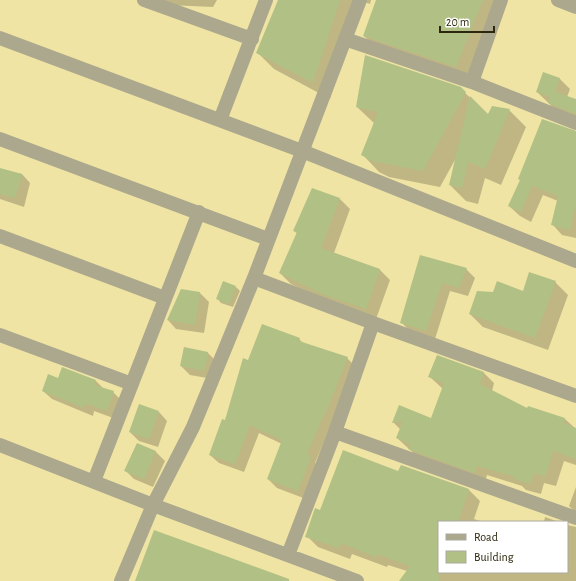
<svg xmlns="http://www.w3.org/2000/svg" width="576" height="581" viewBox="0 0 576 581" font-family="'Alegreya Sans',sans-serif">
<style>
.shadow{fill:#0003}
.building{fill:#b1c185}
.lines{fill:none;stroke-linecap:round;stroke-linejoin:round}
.minor{stroke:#aca88d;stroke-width:14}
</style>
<rect width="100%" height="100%" fill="#efe4a4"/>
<path class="shadow" d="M 163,0 L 217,0 L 213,7 L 168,5 Z
M 280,0 L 371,0 L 370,4 L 361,1 L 330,99 L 274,69 L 257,52 Z
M 377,0 L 507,0 L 472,84 L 381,52 L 364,36 Z
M 544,73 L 560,79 L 570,89 L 567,97 L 576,100 L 576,119 L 559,113 L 537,92 Z
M 460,88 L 489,116 L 509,110 L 526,127 L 501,185 L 485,178 L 478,204 L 466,201 L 450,185 L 456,158 L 440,187 L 389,177 L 379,172 L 363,155 L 375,124 L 357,107 Z
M 576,132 L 576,238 L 562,235 L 552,224 L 558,201 L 543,195 L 531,222 L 520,216 L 509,206 L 521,181 L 519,179 Z
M 0,169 L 22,174 L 30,183 L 24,207 L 0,199 Z
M 340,199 L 350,209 L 334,253 L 380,270 L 390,280 L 376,319 L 333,304 L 291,284 L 280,273 L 298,234 L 294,231 Z
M 421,256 L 466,269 L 475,278 L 468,296 L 450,291 L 435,339 L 410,331 L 401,322 Z
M 555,282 L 568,295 L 548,350 L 483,327 L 470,314 L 523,292 Z
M 236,287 L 240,291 L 233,307 L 221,303 L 217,298 Z
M 200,293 L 209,302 L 204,333 L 176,329 L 168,320 Z
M 299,339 L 304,344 L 347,358 L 356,367 L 315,463 L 319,466 L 306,499 L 277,488 L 268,479 L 282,444 L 259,433 L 244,472 L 219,463 L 210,455 L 226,421 L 248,361 Z
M 184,348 L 208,353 L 217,362 L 213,379 L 190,375 L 181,366 Z
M 438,356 L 484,373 L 494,383 L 492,391 L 528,409 L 528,407 L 565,419 L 576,429 L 576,465 L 564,461 L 556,486 L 544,483 L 541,494 L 526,490 L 522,486 L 487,475 L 485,482 L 420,459 L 397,438 L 401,430 L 393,422 L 400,407 L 432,419 L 443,389 L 430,377 Z
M 58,379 L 96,381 L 104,389 L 113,392 L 122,401 L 116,419 L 94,411 L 93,416 L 52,399 L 43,391 Z
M 159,412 L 167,421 L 158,447 L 139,441 L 130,432 Z
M 137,444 L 156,452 L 165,461 L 153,487 L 134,479 L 125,470 Z
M 399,472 L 469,490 L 480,501 L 474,519 L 483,522 L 439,522 L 439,572 L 567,572 L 567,525 L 576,527 L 576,581 L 406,581 L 407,571 L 388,565 L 387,567 L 352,554 L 350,559 L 318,547 L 307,536 L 320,511 Z
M 576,487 L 576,513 L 569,506 Z
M 545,517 L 559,522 L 544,522 Z"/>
<path class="building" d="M 278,0 L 340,0 L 313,83 L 256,53 Z
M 376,0 L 483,0 L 456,67 L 363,36 Z
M 365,55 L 461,87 L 466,92 L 423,171 L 372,161 L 361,155 L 378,112 L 356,107 Z
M 543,72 L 560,78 L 555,92 L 576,99 L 576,114 L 548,103 L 550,97 L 536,92 Z
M 470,96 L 488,114 L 492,106 L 510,109 L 485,169 L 468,162 L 462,188 L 449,185 Z
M 542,119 L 576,131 L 576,204 L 570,230 L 551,225 L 558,196 L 532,186 L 521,212 L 508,206 L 520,180 L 518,179 Z
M 0,168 L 22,174 L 15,198 L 0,194 Z
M 312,188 L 340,198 L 321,248 L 380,269 L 366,309 L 322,294 L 279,273 L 297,232 L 293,231 Z
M 420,255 L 467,268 L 459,288 L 442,283 L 426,331 L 400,323 Z
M 529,272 L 556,281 L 535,338 L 469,314 L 477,291 L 493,292 L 497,281 L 523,291 Z
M 223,281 L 236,286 L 229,304 L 216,299 Z
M 181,289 L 200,292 L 195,325 L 167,320 Z
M 262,324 L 300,338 L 299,341 L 348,357 L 327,410 L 326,410 L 307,454 L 311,457 L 298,491 L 267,479 L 282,440 L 250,425 L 235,464 L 209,455 L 222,419 L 225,420 L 243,358 L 248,360 Z
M 184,347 L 208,352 L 205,371 L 180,366 Z
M 437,355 L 484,372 L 480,384 L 527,408 L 528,406 L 565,418 L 563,423 L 576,428 L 576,459 L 553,451 L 545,477 L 534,473 L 530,484 L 514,479 L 515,477 L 477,466 L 474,473 L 408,449 L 411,444 L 396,438 L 403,421 L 392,423 L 399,405 L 431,418 L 444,383 L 428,377 Z
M 62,367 L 96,380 L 94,385 L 114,391 L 107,411 L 85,403 L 84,408 L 42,391 L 48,374 L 58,378 Z
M 139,404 L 159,411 L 149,439 L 129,432 Z
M 137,443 L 156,451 L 144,479 L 124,471 Z
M 343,450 L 398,471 L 401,465 L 469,489 L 458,522 L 439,522 L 439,581 L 399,581 L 410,566 L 377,554 L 376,557 L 341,543 L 339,548 L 305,537 L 315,508 L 320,510 Z
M 154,530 L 289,579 L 289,581 L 135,581 Z"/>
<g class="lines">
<path class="minor" d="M 144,0 L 252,39
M 558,0 L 576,7
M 0,38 L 302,151 L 576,261
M 345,39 L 472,82 L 576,123
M 472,82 L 501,0
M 220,120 L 266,0
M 0,139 L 268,239
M 0,236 L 165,298
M 254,278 L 373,323 L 576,396
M 0,335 L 132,384
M 335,432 L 576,518
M 0,445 L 153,505 L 357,581
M 94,481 L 199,212
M 288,555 L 335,432 L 373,323
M 121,581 L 153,505 L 193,427 L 254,278 L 360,0"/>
</g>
<rect x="438" y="521" width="130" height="52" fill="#ffffff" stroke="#aba99f"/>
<rect x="446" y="534" width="20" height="6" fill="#aca88d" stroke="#aba99f"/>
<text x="474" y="541" font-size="12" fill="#2c270e">Road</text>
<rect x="446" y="551" width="20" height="12" fill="#b1c185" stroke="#aba99f"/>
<text x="474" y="561" font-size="12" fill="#2c270e">Building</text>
<path d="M440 26v6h54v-6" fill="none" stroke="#2c270e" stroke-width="2"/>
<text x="446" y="26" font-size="12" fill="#2c270e" stroke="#ffffff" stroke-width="3" paint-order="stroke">20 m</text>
</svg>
